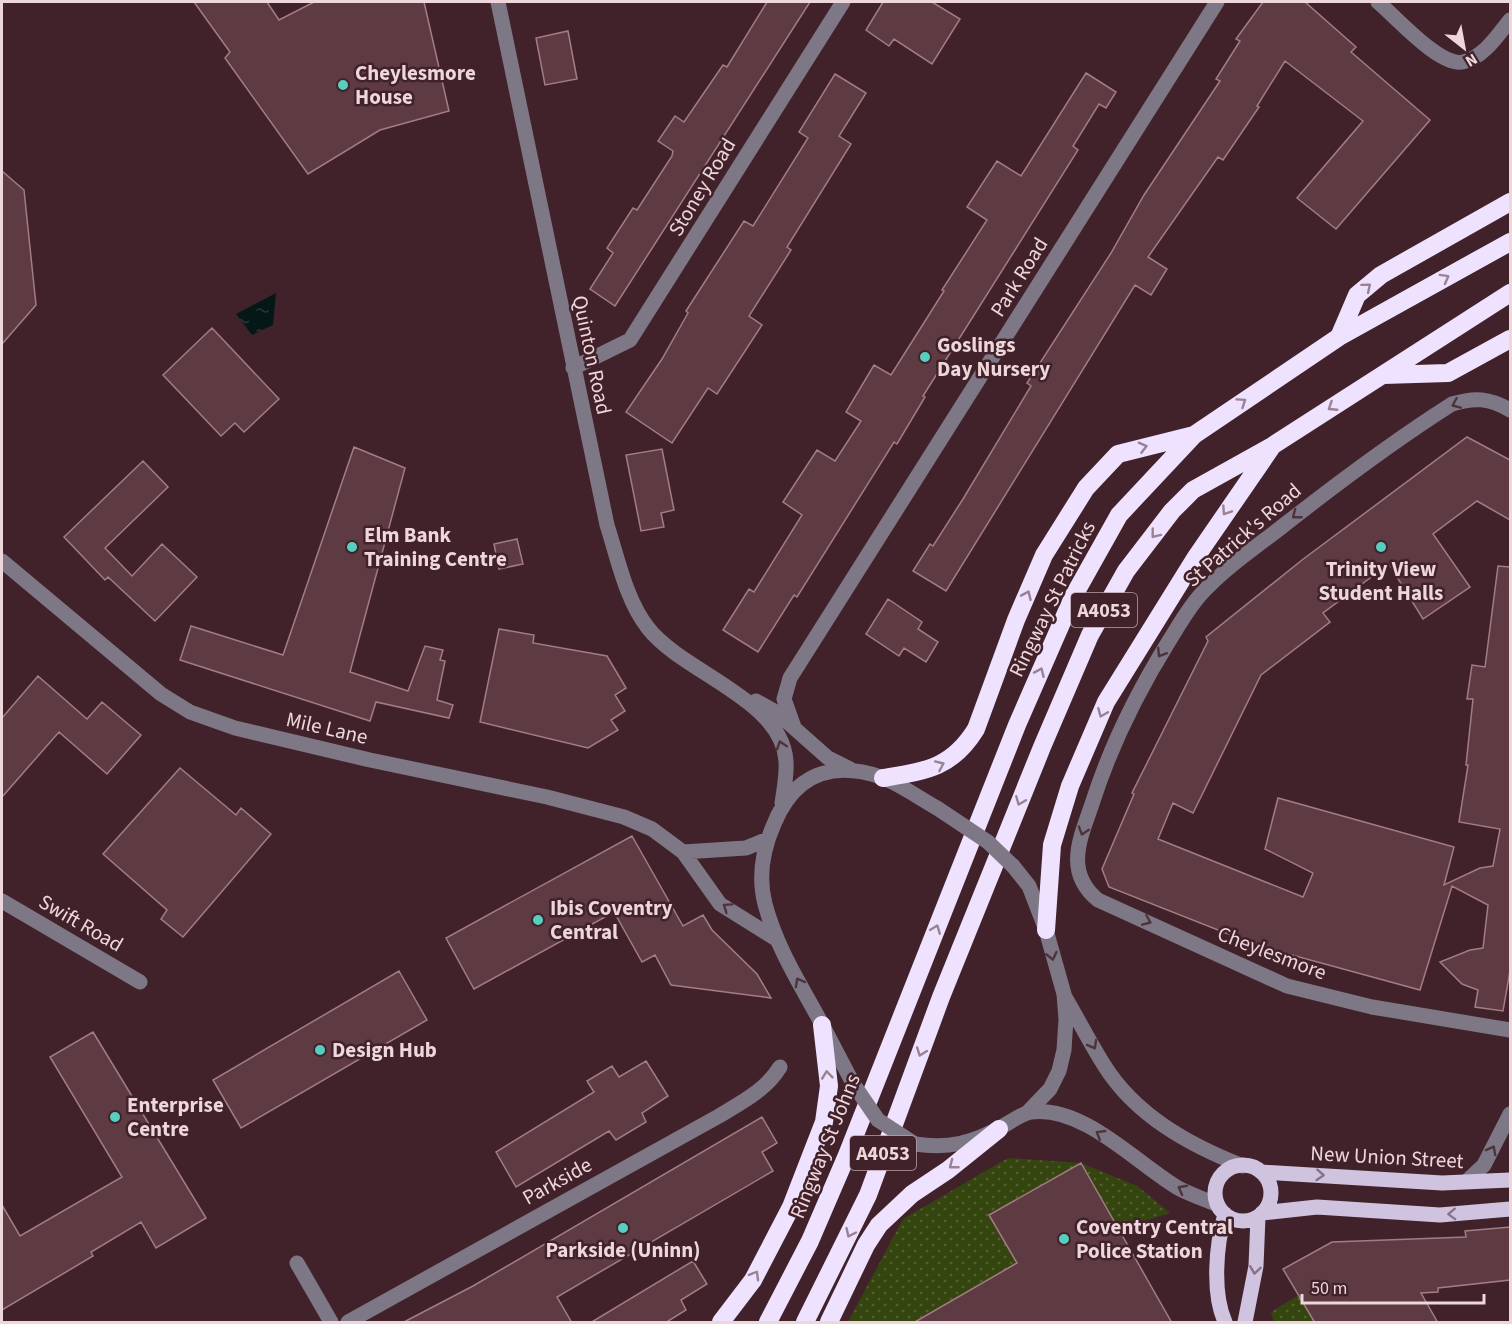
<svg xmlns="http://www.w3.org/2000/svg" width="1512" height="1324" viewBox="0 0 1512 1324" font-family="'Source Sans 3',sans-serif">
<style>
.green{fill:url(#green-dots)}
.water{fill:url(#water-ripples)}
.building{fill:#5e3b43;stroke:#a37c84;stroke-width:1.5}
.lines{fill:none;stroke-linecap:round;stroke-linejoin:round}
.minor{stroke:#7e7886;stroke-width:15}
.major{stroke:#cfc3e0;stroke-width:15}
.highway{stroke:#eee2ff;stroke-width:18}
.minor-bridge{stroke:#7e7886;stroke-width:15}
.oneway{stroke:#988294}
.oneway2{stroke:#4e333c}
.oneway3{stroke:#887285}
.poi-dot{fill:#58cec0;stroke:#42222a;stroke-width:2}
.labels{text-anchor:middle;stroke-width:5;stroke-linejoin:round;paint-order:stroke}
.shield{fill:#42222a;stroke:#baa1a6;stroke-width:1.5}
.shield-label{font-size:20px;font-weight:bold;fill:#edd7db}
.poi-label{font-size:21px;font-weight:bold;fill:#edd7db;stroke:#42222a;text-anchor:start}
.street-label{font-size:21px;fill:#edd7db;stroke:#42222a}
</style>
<defs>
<pattern id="green-dots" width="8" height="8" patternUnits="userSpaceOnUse" patternTransform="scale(1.5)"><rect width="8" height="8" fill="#354510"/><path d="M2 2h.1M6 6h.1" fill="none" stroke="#535f32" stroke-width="1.8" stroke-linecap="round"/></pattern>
<pattern id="water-ripples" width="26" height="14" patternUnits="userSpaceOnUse" patternTransform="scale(1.5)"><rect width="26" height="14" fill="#051816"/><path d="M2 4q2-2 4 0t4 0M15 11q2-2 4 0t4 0" fill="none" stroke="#2a3937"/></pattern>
</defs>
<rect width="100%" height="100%" fill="#42222a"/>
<path class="green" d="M 1008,1158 L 1081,1163 L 1137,1186 L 1170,1213 L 1119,1229 L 1081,1163 L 989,1215 L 1017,1263 L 913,1322 L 848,1322 L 903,1219 Z
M 1299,1295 L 1315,1322 L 1274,1322 L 1271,1312 Z"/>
<path class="water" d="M 276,293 L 273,325 L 252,335 L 236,314 Z"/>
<path class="building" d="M 194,2 L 267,2 L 279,20 L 314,2 L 424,2 L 449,111 L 380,130 L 308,174 L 225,58 L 230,52 Z
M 767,2 L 810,2 L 615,306 L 590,289 L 613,253 L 607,248 L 633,208 L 637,210 L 672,156 L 673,151 L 658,141 L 675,116 L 684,122 L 723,65 L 727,67 Z
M 883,2 L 932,2 L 960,19 L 932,64 L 894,39 L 889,46 L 866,30 Z
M 1263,2 L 1305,2 L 1356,47 L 1351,52 L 1430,120 L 1336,229 L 1297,198 L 1363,121 L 1285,61 L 1257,106 L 1259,107 L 1223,160 L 1218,157 L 1148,257 L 1167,269 L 1151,295 L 1135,285 L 946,591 L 913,571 L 930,544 L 933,546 L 963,499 L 1031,386 L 1027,383 L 1111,253 L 1144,195 L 1220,81 L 1216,79 L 1240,41 L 1236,39 Z
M 568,31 L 577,79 L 545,85 L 536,38 Z
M 1086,73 L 1116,92 L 1106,108 L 1099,104 L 1073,146 L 1078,150 L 923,396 L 925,397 L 897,444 L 894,442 L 797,597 L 794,595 L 758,652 L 723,630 L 749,589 L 754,592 L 802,515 L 783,502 L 817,450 L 835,461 L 861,421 L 846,412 L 874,365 L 891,375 L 944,291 L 942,290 L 987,220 L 967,207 L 997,161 L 1021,176 Z
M 835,74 L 866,93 L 839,136 L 851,144 L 787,247 L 791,250 L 749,316 L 762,325 L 717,394 L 708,388 L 672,443 L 626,412 L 662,359 L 688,313 L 686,311 L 744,221 L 753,226 L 808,138 L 799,132 Z
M 2,171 L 24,190 L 36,305 L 2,344 Z
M 212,328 L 279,399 L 244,432 L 235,423 L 221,436 L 163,375 Z
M 1467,437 L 1510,460 L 1510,520 L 1477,501 L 1433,534 L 1470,587 L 1423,619 L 1389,564 L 1323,613 L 1330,622 L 1261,675 L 1193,813 L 1173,803 L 1158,839 L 1303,897 L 1313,873 L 1265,849 L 1278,798 L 1454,847 L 1444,885 L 1480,868 L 1493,866 L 1500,829 L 1459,822 L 1468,765 L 1466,765 L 1473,699 L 1467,699 L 1472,665 L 1485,667 L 1498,566 L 1510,567 L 1510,971 L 1503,1011 L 1475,1007 L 1478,990 L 1462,984 L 1440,962 L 1470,950 L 1483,948 L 1488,905 L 1452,886 L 1420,990 L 1241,941 L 1241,939 L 1109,887 L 1102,869 L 1134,794 L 1132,793 L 1208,641 L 1206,637 L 1302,560 Z
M 354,447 L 405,468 L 350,672 L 408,691 L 425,646 L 443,650 L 440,660 L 445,661 L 437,700 L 453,705 L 449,718 L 376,702 L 370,721 L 180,660 L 191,626 L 283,655 Z
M 662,449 L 674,510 L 661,513 L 664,527 L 641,531 L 626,455 Z
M 143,461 L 168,487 L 105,548 L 132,576 L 162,544 L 197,577 L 155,621 L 108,577 L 105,580 L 64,537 Z
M 517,539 L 523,564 L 499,569 L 494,544 Z
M 888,599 L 922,622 L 918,629 L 938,642 L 926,662 L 904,648 L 899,656 L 866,634 Z
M 499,629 L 534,635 L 533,643 L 607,656 L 626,688 L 615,695 L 625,711 L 611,720 L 618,730 L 588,748 L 480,722 Z
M 38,676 L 87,719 L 102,702 L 141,735 L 107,774 L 59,732 L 2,797 L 2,718 Z
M 180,768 L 236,815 L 241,808 L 271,834 L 183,937 L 161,919 L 167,910 L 103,854 Z
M 632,836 L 683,926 L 703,915 L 712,930 L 757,974 L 771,998 L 671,985 L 655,955 L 642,962 L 614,912 L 474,989 L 446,938 Z
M 399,971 L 427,1020 L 241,1128 L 213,1080 Z
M 93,1032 L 206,1218 L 156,1248 L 141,1222 L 91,1252 L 93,1256 L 2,1310 L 2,1205 L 20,1236 L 122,1177 L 50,1057 Z
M 646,1061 L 668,1096 L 642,1113 L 646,1122 L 616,1140 L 609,1131 L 516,1187 L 496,1152 L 594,1092 L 587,1081 L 612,1066 L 619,1077 Z
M 762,1117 L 777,1143 L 762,1152 L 773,1171 L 557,1297 L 572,1323 L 402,1323 L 473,1286 Z
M 1081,1163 L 1172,1323 L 913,1323 L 1017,1263 L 989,1215 Z
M 1510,1227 L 1510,1280 L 1438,1288 L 1438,1292 L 1421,1293 L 1438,1323 L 1315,1323 L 1283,1269 L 1332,1242 L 1466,1237 L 1465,1231 Z
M 693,1261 L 707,1284 L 681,1300 L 686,1310 L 665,1323 L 590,1323 Z"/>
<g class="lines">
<path class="minor" d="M 498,2 L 607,525 C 618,559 626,600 648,628 C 683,673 782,699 786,761 C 787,775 784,789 782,803
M 1378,2 C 1396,17 1440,67 1463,62 C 1483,58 1498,35 1510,20
M 573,368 L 630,340 L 843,2
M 1510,410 C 1489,398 1475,397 1452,404 C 1392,442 1335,485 1279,529 C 1253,549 1224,569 1202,593 C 1189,607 1179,625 1169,641 C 1138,691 1111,745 1093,801 C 1081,837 1063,871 1098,900 L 1287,986 L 1372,1007 L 1510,1030
M 2,561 L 161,694 L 190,712 L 235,728 L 370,760 L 547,797 L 624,817 L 652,829 L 683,852 L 720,904 L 776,939
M 756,701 L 776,712 L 828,758 L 850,769
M 794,727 L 784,699 L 790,678 L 1217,2
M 683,852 L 746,848 L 768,839
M 1013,866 L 1029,886 L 1046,930 L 1064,994 L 1066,1019 L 1064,1050 L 1059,1071 L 1050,1089 L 1028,1112
M 2,901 L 140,982
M 1065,997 C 1078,1019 1090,1043 1104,1065 C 1135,1115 1189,1145 1243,1166
M 854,1085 C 840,1059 827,1033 813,1008 C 794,974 775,942 765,904 C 758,877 763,849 774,824 C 794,775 831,760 881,777 C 900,784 919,798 937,808
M 915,1144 C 949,1149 973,1143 1003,1126 C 1011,1122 1022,1113 1031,1112 C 1084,1105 1138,1165 1180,1189 C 1192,1195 1206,1200 1218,1205
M 1467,1181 L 1484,1165 L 1510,1114
M 297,1263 L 331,1322
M 348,1322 L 719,1116 C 742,1102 766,1090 780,1067"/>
<path class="major" d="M1215 1193a28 28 0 1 1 56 0a28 28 0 1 1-56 0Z
M 1261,1172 L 1442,1183 L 1510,1180
M 1262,1213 L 1317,1207 L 1440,1215 L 1510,1209
M 1225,1322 C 1212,1293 1216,1245 1225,1214
M 1245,1322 L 1256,1266 L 1258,1217"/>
<path class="highway" d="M 1339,337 L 1357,295 L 1381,275 L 1510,202
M 1383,375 L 1448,373 L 1510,339
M 883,778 C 926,771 952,768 976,729 L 1016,620 L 1044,555 L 1086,488 L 1118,454 L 1194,435
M 1046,930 L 1052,845 L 1070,786 L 1106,702 L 1196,557 L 1271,448
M 721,1322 L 753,1280 L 791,1207 L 824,1122 L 829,1086 L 822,1025
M 768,1322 L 810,1241 L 847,1155 L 1017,725 L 1073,597 L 1119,515 L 1194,435 L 1339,337 L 1510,242
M 805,1322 L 868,1195 L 941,997 L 1042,747 L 1090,635 L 1126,571 L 1172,511 L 1193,490 L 1272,446 L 1510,293
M 829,1322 L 866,1245 L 879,1225 L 912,1194 L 948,1170 L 999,1129"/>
<path class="minor-bridge" d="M 937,808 L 988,842 L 1013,866
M 854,1085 L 878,1120 L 915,1144"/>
</g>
<defs><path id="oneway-chevron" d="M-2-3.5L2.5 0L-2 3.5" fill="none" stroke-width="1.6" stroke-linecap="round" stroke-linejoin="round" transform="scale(1.5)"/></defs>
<g class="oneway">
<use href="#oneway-chevron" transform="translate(1445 278) rotate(-29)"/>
<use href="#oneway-chevron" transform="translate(1367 287) rotate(-40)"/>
<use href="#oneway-chevron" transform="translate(1242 402) rotate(-34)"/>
<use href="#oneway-chevron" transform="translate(1332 407) rotate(147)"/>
<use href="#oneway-chevron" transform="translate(1143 447) rotate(-14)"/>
<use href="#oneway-chevron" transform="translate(1226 511) rotate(124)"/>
<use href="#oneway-chevron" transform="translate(1155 534) rotate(128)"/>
<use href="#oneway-chevron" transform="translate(1027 595) rotate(-66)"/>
<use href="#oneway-chevron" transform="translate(1040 672) rotate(-66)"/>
<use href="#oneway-chevron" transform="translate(1102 713) rotate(113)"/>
<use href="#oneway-chevron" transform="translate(940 765) rotate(-24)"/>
<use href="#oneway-chevron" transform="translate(1020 801) rotate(112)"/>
<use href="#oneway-chevron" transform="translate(936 929) rotate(-69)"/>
<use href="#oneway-chevron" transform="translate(921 1052) rotate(110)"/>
<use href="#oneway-chevron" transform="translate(827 1075) rotate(-96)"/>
<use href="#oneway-chevron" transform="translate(953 1165) rotate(142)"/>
<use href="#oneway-chevron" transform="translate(850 1233) rotate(115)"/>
<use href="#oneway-chevron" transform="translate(755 1275) rotate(-60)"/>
</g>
<g class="oneway2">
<use href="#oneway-chevron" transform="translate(1456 404) rotate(157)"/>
<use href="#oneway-chevron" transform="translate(1296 515) rotate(142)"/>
<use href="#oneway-chevron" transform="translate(1161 653) rotate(122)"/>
<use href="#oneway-chevron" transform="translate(781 745) rotate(-108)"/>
<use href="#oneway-chevron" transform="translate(1083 831) rotate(107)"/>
<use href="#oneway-chevron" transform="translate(727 907) rotate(-145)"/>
<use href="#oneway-chevron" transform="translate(1147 921) rotate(23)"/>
<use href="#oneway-chevron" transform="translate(1052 956) rotate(77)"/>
<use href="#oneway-chevron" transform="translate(799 982) rotate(-119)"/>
<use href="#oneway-chevron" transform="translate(1093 1045) rotate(61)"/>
<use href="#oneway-chevron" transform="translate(1100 1134) rotate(-149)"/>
<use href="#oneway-chevron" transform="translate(1492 1150) rotate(-62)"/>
<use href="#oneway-chevron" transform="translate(1182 1189) rotate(-152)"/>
</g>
<g class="oneway3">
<use href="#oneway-chevron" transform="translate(1320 1175) rotate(4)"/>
<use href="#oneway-chevron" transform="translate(1452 1214) rotate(178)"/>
<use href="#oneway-chevron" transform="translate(1255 1270) rotate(98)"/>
</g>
<g class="poi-dot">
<circle cx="343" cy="85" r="6"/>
<circle cx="925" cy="357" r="6"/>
<circle cx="352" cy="547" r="6"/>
<circle cx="1381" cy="547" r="6"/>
<circle cx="538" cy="920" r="6"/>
<circle cx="320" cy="1050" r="6"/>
<circle cx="115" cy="1117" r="6"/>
<circle cx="623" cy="1228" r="6"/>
<circle cx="1064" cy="1239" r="6"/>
</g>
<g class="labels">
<g class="shield">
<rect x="1071" y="593" width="66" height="34" rx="4.5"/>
<rect x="850" y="1136" width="66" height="34" rx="4.5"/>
</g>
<g class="shield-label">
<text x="1104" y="617">A4053</text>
<text x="883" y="1160">A4053</text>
</g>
<g class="poi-label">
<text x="355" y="80">Cheylesmore<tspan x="355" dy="24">House</tspan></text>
<text x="937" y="352">Goslings<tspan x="937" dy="24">Day Nursery</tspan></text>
<text x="364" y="542">Elm Bank<tspan x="364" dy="24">Training Centre</tspan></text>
<text x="1381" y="576" text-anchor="middle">Trinity View<tspan x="1381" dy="24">Student Halls</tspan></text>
<text x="550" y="915">Ibis Coventry<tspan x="550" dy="24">Central</tspan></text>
<text x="332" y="1057">Design Hub</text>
<text x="127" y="1112">Enterprise<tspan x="127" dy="24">Centre</tspan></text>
<text x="1076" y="1234">Coventry Central<tspan x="1076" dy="24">Police Station</tspan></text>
<text x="623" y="1257" text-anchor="middle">Parkside (Uninn)</text>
</g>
<g class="street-label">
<text transform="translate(702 187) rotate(-59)" y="7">Stoney Road</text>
<text transform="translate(1019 277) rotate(-58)" y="7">Park Road</text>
<text transform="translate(592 355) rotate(78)" y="7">Quinton Road</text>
<text transform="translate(1243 535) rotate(-41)" y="7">St Patrick's Road</text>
<text transform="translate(1052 599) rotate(-64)" y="7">Ringway St Patricks</text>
<text transform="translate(327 728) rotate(13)" y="7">Mile Lane</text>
<text transform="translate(81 923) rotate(30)" y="7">Swift Road</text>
<text transform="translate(1272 953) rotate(21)" y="7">Cheylesmore</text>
<text transform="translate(825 1146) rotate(-68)" y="7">Ringway St Johns</text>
<text transform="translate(1387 1157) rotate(3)" y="7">New Union Street</text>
<text transform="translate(557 1181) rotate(-29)" y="7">Parkside</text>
</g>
</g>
<rect width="1512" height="1324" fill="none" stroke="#edd7db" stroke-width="6"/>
<g transform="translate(1464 48) rotate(149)" stroke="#42222a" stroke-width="4.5" paint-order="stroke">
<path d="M0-4.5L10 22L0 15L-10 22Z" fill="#edd7db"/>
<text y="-9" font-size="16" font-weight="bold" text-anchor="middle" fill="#edd7db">N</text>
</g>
<path d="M1302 1294v9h182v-9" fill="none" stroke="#edd7db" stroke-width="3"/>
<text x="1311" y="1294" font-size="18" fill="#edd7db" stroke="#42222a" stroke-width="4.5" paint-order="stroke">50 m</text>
</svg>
